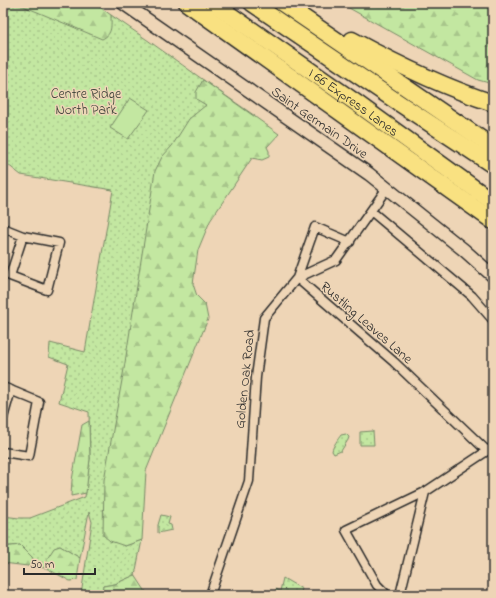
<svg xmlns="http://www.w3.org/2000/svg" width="496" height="598" viewBox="0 0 496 598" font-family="'Indie Flower',sans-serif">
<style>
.grass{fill:url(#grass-dots);stroke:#778966}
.forest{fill:url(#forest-firs);stroke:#778966}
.pitch{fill:#c3e7a1;stroke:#778966}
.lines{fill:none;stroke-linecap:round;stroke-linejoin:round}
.street-casing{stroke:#2b2b2b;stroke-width:11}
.secondary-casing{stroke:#2b2b2b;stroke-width:15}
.highway-casing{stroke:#2b2b2b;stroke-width:19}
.street{stroke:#eed5b6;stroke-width:8}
.secondary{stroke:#eed5b6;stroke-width:12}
.highway{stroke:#f9e181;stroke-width:16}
.labels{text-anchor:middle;stroke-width:3;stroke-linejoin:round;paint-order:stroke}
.park-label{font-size:14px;fill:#42473d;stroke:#eed5b6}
.street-label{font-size:14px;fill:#2b2b2b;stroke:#eed5b6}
</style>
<defs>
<pattern id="grass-dots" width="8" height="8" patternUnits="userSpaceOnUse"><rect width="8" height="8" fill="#c3e7a1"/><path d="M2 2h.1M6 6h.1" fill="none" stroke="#a8c68b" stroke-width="1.8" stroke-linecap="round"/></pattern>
<pattern id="forest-firs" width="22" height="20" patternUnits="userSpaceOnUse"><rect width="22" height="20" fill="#c3e7a1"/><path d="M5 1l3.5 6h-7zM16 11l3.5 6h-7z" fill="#a8c68b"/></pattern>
</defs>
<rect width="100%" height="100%" fill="#eed5b6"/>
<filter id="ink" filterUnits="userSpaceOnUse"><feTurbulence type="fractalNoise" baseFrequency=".025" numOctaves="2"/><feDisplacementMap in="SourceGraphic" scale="8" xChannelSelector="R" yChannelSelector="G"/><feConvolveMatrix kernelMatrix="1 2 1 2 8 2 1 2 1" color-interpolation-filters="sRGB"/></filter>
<g filter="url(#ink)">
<path class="grass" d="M 3,3 L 87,3 L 111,18 L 111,15 C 159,47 206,83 255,116 L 205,208 L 125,546 L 142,540 L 135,575 L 115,584 L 103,586 L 102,595 L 81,595 L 92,522 L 89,512 L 80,558 L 60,546 L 55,548 L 48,559 L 46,568 L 36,567 L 32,557 L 20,545 L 3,547 L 3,516 L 19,518 L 30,518 L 85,497 L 90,459 L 89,412 L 59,402 L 68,364 L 49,357 L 50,343 L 85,352 L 113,190 L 21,175 L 3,161 Z
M 373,431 L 374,445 L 360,445 L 360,432 Z
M 346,434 L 349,437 L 348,440 L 341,451 L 334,454 L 332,451 C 333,446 338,439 341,435 Z
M 161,515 L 170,517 L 168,524 L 171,525 L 172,530 L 158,533 L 158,525 Z
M 283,578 L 302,589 L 300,595 L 274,595 L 276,589 L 280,591 Z"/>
<path class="forest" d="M 8,3 L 94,3 L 111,15 C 111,25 113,34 102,39 L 23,6 Z
M 340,3 L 493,3 L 493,84 L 478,80 Z
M 203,80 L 279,134 L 267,147 L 269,151 L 269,157 L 262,160 L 252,158 L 210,221 L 198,250 L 193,284 L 197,296 L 205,304 L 208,319 L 146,471 L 142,540 L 125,546 L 110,541 L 103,535 L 104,480 L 124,369 L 155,171 L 162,157 L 172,146 L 189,119 L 206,105 L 196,99 L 196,92 Z
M 89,421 L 90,459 L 86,493 L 71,496 L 72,480 L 82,425 Z
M 20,545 L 32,557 L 36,567 L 3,563 L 3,547 Z
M 60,546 L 80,558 L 77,580 L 70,581 L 46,568 L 47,559 L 54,548 Z
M 135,575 L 148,595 L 102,595 L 103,586 L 115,584 Z"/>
<path class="pitch" d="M 130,98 L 149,110 L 128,139 L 110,128 Z"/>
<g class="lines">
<defs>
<path id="street" d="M 371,211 L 472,296 L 493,320
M 3,228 L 23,236 L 59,243 L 47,290 L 10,276 L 23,236
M 350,242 L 315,227 L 297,278 L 394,362 L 487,451
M 3,387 L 39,402 L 29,456 L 3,452
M 3,418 L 11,390
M 210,595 L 249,481 L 256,377 L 264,318 L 297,278 L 336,260 L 387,188
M 387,595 L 377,585 L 346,530 L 425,492 L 493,447
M 400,595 L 425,492"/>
<path id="secondary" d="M 123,3 L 369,174 L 464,250 L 493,276"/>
<g id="highway">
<path d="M 187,3 L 493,221"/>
<path id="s1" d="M 213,3 L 355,102 L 493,202"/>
<path d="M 252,3 L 399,103 L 493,165"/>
<path d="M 282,3 L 493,147"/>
<path d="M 352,40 C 398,65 443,87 493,103"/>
</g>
</defs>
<use href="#street" class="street-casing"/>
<use href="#secondary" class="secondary-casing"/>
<use href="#highway" class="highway-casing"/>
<use href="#street" class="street"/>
<use href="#secondary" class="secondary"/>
<use href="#highway" class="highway"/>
</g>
</g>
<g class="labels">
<g class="park-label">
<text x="86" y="98">Centre Ridge<tspan x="86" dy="16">North Park</tspan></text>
</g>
<g class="street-label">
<text dy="5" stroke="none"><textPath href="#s1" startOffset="172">I 66 Express Lanes</textPath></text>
<text transform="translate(320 122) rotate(35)" y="5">Saint Germain Drive</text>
<text transform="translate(367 322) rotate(41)" y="5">Rustling Leaves Lane</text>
<text transform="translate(244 379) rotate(-84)" y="5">Golden Oak Road</text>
</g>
</g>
<rect width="496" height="598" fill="none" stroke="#eed5b6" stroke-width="16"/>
<rect x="8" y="8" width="480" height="582" fill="none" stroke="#2b2b2b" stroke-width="1.5" filter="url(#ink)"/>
<path d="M24 568v6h71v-6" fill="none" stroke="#2b2b2b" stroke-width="2"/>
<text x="30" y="568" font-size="12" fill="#2b2b2b" stroke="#eed5b6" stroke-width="3" paint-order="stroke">50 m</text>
</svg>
